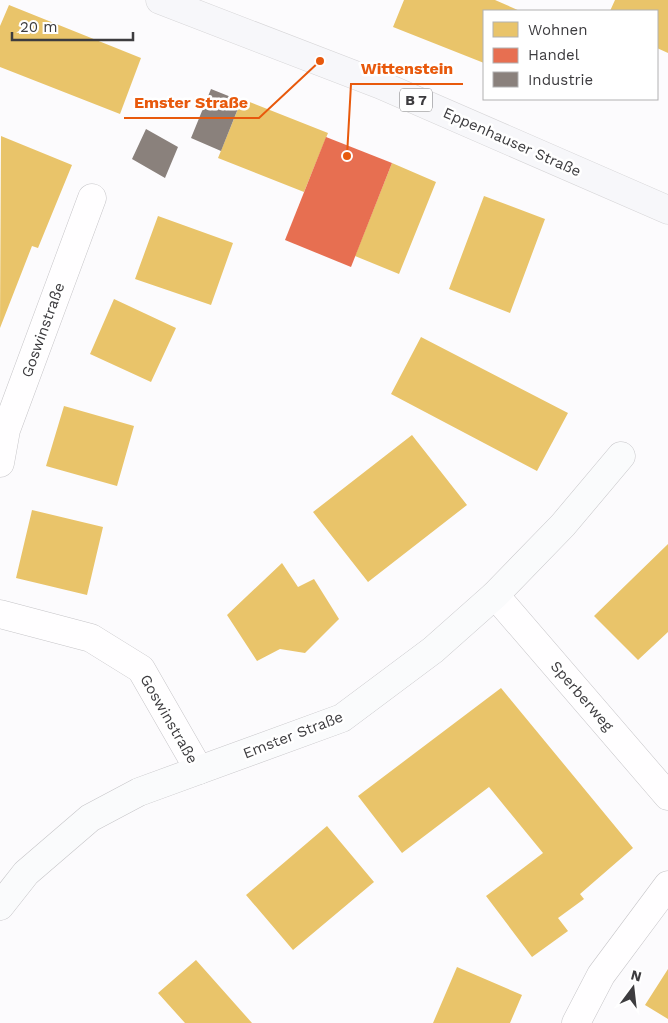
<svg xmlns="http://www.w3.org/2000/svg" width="668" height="1023" viewBox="0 0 668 1023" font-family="'Work Sans',sans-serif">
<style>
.homes{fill:#e9c46a}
.shops{fill:#e76f51}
.industry{fill:#8a817c}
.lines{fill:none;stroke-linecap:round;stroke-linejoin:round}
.street-casing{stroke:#c6c5c8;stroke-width:29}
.secondary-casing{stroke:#c6c5c8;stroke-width:29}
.primary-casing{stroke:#d7d6d8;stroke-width:29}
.street{stroke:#fffeff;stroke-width:28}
.secondary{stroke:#fafbfc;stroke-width:28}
.primary{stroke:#f7f7fa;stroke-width:28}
.labels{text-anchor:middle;stroke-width:5;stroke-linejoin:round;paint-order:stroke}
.shield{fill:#fff;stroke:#777679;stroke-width:1}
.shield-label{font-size:14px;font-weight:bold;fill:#3d3c3f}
.street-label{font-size:15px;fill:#3d3c3f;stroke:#fff}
.leader{fill:none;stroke:#e8590c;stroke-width:2}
.callout-dot{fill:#e8590c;stroke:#fff;stroke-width:2}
.callout-label{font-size:16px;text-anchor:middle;font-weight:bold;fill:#e8590c;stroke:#fff;stroke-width:5;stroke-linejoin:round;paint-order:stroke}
</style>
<rect width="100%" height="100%" fill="#fcfbfd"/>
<path class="homes" d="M 404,0 L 495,0 L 520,11 L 484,11 L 484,63 L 393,27 Z
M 615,0 L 668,0 L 668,53 L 657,48 L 657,11 L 610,11 Z
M 9,5 L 141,58 L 120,114 L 0,67 L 0,26 Z
M 242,99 L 328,133 L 304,192 L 218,158 Z
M 1,136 L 72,165 L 38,248 L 32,246 L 0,328 Z
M 392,163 L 436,182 L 399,274 L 355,256 Z
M 484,196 L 545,219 L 510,313 L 449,289 Z
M 158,216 L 233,243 L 211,305 L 135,279 Z
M 114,299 L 176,328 L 151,382 L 90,354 Z
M 421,337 L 568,413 L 537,471 L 391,394 Z
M 64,406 L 134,426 L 117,486 L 46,466 Z
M 412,435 L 467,505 L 368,582 L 313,512 Z
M 32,510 L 103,527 L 87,595 L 16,578 Z
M 668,544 L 668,632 L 638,660 L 594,616 Z
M 282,563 L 298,587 L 314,579 L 339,619 L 305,653 L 280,649 L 257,661 L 227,615 Z
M 501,688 L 633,848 L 580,894 L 584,899 L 558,918 L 568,931 L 532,957 L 486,896 L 543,853 L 489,787 L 402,853 L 358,796 Z
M 327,826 L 374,882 L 293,950 L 246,895 Z
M 196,960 L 252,1023 L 185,1023 L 158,993 Z
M 457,967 L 522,995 L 510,1023 L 433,1023 Z
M 668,969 L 668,1019 L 645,1005 Z"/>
<path class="shops" d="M 326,137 L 392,163 L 351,267 L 285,240 Z"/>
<path class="industry" d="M 211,89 L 241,101 L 221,151 L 191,138 Z
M 146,129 L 178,147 L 165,178 L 132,159 Z"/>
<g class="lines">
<defs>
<path id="street" d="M 0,463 L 6,430 L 92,198
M 495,595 L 668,796
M 0,614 L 91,638 L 141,669 L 199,770
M 576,1023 L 601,975 L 668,885"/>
<path id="secondary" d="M 0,906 L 26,873 L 90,818 L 139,792 L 342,718 L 433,650 L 495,595 L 563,525 L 621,456"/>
<path id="primary" d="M 160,0 L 381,85 L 668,210"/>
</defs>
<use href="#street" class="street-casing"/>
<use href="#secondary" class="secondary-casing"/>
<use href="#primary" class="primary-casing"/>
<use href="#street" class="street"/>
<use href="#secondary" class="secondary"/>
<use href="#primary" class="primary"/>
</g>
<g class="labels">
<rect class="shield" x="400" y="88.5" width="32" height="23" rx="4"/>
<g class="shield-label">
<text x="416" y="105">B 7</text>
</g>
<g class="street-label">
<text transform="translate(512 142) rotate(24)" y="5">Eppenhauser Straße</text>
<text transform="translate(43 330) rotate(-70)" y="5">Goswinstraße</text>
<text transform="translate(582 696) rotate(49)" y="5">Sperberweg</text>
<text transform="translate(169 719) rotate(60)" y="5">Goswinstraße</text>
<text transform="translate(293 735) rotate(-21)" y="5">Emster Straße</text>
</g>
</g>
<path class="leader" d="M347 156L351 84H463M320 61L259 118H124"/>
<g class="callout-dot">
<circle cx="347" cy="156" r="5"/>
<circle cx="320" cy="61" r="5"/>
</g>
<g class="callout-label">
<text x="407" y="74">Wittenstein</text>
<text x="191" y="108">Emster Straße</text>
</g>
<rect x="483" y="10" width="175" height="90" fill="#ffffff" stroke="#b1b1b2"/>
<rect x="493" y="22" width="25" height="15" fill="#e9c46a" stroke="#b1b1b2"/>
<text x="528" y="35" font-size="15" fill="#3d3c3f">Wohnen</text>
<rect x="493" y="48" width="25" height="15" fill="#e76f51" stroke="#b1b1b2"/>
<text x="528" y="60" font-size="15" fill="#3d3c3f">Handel</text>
<rect x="493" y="72" width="25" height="15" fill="#8a817c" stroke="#b1b1b2"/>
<text x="528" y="85" font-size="15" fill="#3d3c3f">Industrie</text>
<g transform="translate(633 988) rotate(15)" stroke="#ffffff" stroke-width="4" paint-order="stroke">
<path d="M0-4L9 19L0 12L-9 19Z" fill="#3d3c3f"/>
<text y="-8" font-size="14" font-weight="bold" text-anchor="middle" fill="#3d3c3f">N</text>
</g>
<path d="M12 32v8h121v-8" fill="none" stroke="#3d3c3f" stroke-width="2.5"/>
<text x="20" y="32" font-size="15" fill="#3d3c3f" stroke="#ffffff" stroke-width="4" paint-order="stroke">20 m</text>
</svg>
